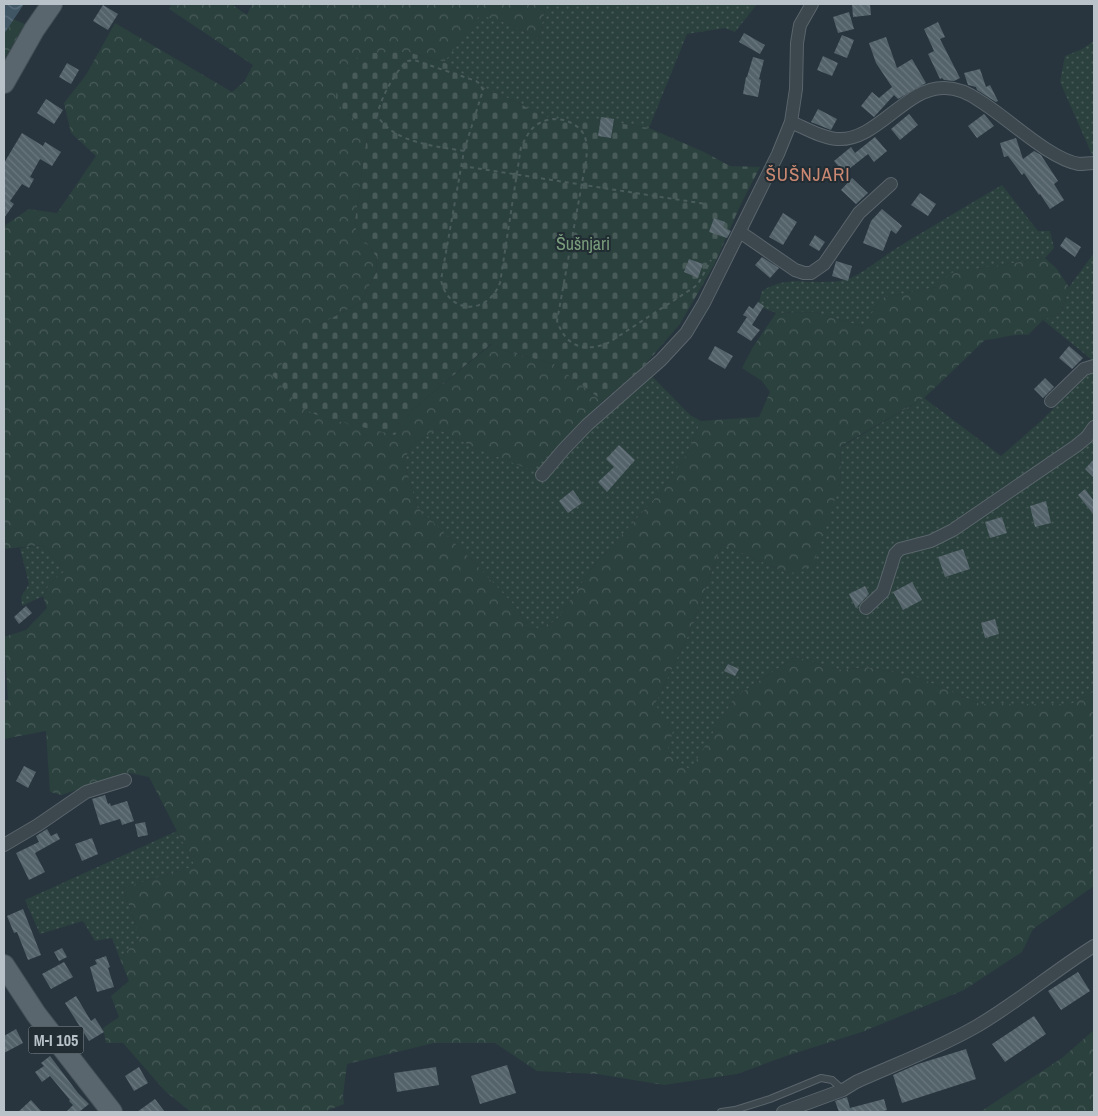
<svg xmlns="http://www.w3.org/2000/svg" width="1098" height="1116" viewBox="0 0 1098 1116" font-family="'Archivo Narrow',sans-serif">
<style>
.grass{fill:url(#grass-dots)}
.forest{fill:url(#forest-crowns)}
.cemetery{fill:url(#cemetery-stones)}
.water{fill:url(#water-waves)}
.building{fill:url(#building-back-hatch)}
.lines{fill:none;stroke-linecap:round;stroke-linejoin:round}
.lane-casing{stroke:#5a656b;stroke-width:8}
.street-casing{stroke:#5a656b;stroke-width:14}
.primary-casing{stroke:#455057;stroke-width:22}
.path{stroke:#4a5d5c;stroke-width:2;stroke-dasharray:4 4;stroke-linecap:butt}
.lane{stroke:#3c474e;stroke-width:6}
.street{stroke:#3c474e;stroke-width:12}
.primary{stroke:#5a666e;stroke-width:20}
.labels{text-anchor:middle;stroke-width:4;stroke-linejoin:round;paint-order:stroke}
.shield{fill:#212c33;stroke:#8b959b;stroke-width:1}
.shield-label{font-size:16px;font-weight:bold;fill:#b8c2c8}
.park-label{font-size:18px;fill:#799c7b;stroke:#212c33}
.neighbourhood-label{font-size:19px;letter-spacing:1px;fill:#ca8872;stroke:#212c33}
</style>
<defs>
<pattern id="grass-dots" width="8" height="8" patternUnits="userSpaceOnUse" patternTransform="scale(1.25)"><rect width="8" height="8" fill="#2b413e"/><path d="M2 2h.1M6 6h.1" fill="none" stroke="#485b58" stroke-width="1.8" stroke-linecap="round"/></pattern>
<pattern id="forest-crowns" width="20" height="18" patternUnits="userSpaceOnUse" patternTransform="scale(1.25)"><rect width="20" height="18" fill="#2b413e"/><path d="M2 6a3 3 0 1 1 6 0M12 15a3 3 0 1 1 6 0" fill="none" stroke="#485b58"/></pattern>
<pattern id="cemetery-stones" width="16" height="16" patternUnits="userSpaceOnUse" patternTransform="scale(1.25)"><rect width="16" height="16" fill="#2b413e"/><path d="M2 7V4a2 2 0 0 1 4 0v3zM10 15v-3a2 2 0 0 1 4 0v3z" fill="#485b58"/></pattern>
<pattern id="water-waves" width="16" height="10" patternUnits="userSpaceOnUse" patternTransform="scale(1.25)"><rect width="16" height="10" fill="#405665"/><path d="M0 5q4-4 8 0t8 0" fill="none" stroke="#5a6d7a"/></pattern>
<pattern id="building-back-hatch" width="6" height="6" patternUnits="userSpaceOnUse" patternTransform="scale(1.25)"><rect width="6" height="6" fill="#54626a"/><path d="M-1 5l2 2M0 0l6 6M5-1l2 2" fill="none" stroke="#6a777e"/></pattern>
</defs>
<rect width="100%" height="100%" fill="#28353e"/>
<path class="grass" d="M 546,4 L 757,4 L 735,32 L 725,28 L 687,34 L 649,128 L 598,120 L 564,120 L 542,116 L 515,101 L 486,89 L 444,62 L 480,14 L 509,24 L 539,39 Z
M 1094,41 L 1094,159 L 1060,82 L 1065,56 L 1082,49 Z
M 1002,185 L 1038,231 L 1050,231 L 1054,248 L 1045,258 L 952,273 L 937,287 L 881,298 L 864,327 L 815,312 L 776,313 L 758,306 L 762,291 C 791,272 818,288 848,279 C 861,275 886,254 900,246 C 934,225 968,205 1002,185 Z
M 1094,253 L 1094,692 L 1072,704 L 980,704 L 917,677 L 866,667 L 842,670 L 795,657 L 735,697 L 690,771 L 667,752 L 655,704 L 688,636 L 722,544 L 789,574 L 840,484 L 841,447 L 924,398 L 1001,456 L 1041,421 L 1086,376 L 1091,359 L 1043,320 L 1061,312 L 1069,287 Z
M 643,367 L 690,415 L 701,421 L 687,454 L 657,496 L 592,568 L 556,621 L 532,630 L 515,606 L 463,551 L 417,507 L 404,461 L 412,444 L 438,429 L 477,449 L 583,419 Z
M 43,545 L 65,571 L 50,583 L 43,596 L 22,606 L 21,597 L 29,584 L 20,548 Z
M 177,831 L 195,866 L 123,888 L 140,937 L 120,959 L 112,938 L 95,941 L 83,921 L 40,934 L 25,900 Z"/>
<path class="forest" d="M 171,4 L 231,4 L 247,15 L 252,4 L 546,4 L 539,39 L 509,24 L 480,15 L 444,62 L 407,52 L 348,114 L 359,123 L 367,136 L 355,221 L 357,232 L 377,257 L 376,273 L 360,303 L 313,328 L 395,435 L 413,409 L 492,344 L 505,351 L 554,364 L 603,401 L 531,470 L 477,449 L 438,429 L 412,444 L 404,461 L 417,507 L 463,551 L 515,606 L 532,630 L 556,621 L 592,568 L 657,496 L 687,454 L 701,421 L 759,417 L 770,392 L 762,381 L 742,368 L 753,347 L 776,313 L 815,312 L 864,327 L 881,298 L 937,287 L 951,273 L 1045,258 L 1057,269 L 1069,287 L 1061,312 L 1043,320 L 1028,335 C 1010,334 1002,338 985,340 L 924,398 L 841,446 L 840,484 L 813,565 L 789,574 L 722,544 L 688,636 L 655,704 L 673,731 L 667,752 L 690,770 L 735,697 L 795,657 L 842,670 L 866,667 L 917,677 L 980,704 L 1071,704 L 1094,692 L 1094,886 L 1033,929 L 1022,952 L 964,990 L 862,1032 L 789,1055 L 737,1074 L 664,1085 L 597,1074 L 537,1071 L 495,1043 L 434,1043 L 347,1064 L 343,1095 L 344,1104 L 324,1112 L 191,1112 L 165,1091 L 123,1043 L 106,1043 L 103,1028 L 119,1017 L 111,996 L 129,981 L 120,959 L 140,937 L 123,888 L 195,866 L 149,777 L 129,773 L 61,795 L 50,792 L 46,731 L 4,739 L 4,701 L 8,699 L 4,637 L 26,630 L 47,608 L 43,596 L 50,583 L 65,571 L 43,545 L 4,549 L 4,226 L 29,209 L 57,213 L 96,156 L 71,133 L 64,103 L 86,75 L 115,23 L 232,92 L 244,82 L 253,65 L 169,9 Z
M 13,19 L 25,24 L 4,60 L 4,34 Z
M 1094,1030 L 1094,1112 L 980,1112 L 1062,1058 Z"/>
<path class="cemetery" d="M 407,52 L 444,62 L 486,89 L 515,101 L 542,116 L 564,120 L 598,120 L 649,128 L 704,152 L 730,166 L 760,167 L 740,206 L 715,263 L 680,324 L 643,367 L 603,401 L 554,364 L 505,351 L 491,344 L 413,409 L 395,435 L 321,417 L 302,408 L 272,375 L 313,328 L 360,303 L 376,273 L 377,257 L 357,232 L 355,221 L 367,136 L 359,123 L 336,103 L 337,79 L 362,53 Z"/>
<path class="water" d="M 4,4 L 24,4 L 4,34 Z"/>
<path class="building" d="M 852,4 L 870,4 L 871,15 L 853,17 Z
M 103,5 L 118,14 L 108,30 L 93,21 Z
M 849,12 L 854,29 L 838,33 L 833,17 Z
M 938,22 L 945,37 L 940,39 L 960,78 L 954,81 L 944,80 L 942,78 L 940,79 L 928,54 L 934,51 L 924,29 Z
M 744,33 L 765,45 L 760,54 L 739,42 Z
M 842,35 L 854,40 L 847,58 L 834,53 Z
M 886,37 L 897,68 L 912,59 L 926,83 L 898,99 L 894,95 L 874,117 L 861,106 L 872,92 L 879,98 L 892,87 L 876,63 L 869,43 Z
M 823,56 L 838,63 L 832,76 L 817,70 Z
M 753,57 L 764,60 L 759,79 L 761,80 L 758,97 L 743,94 L 746,77 L 747,77 Z
M 67,63 L 79,70 L 71,84 L 59,77 Z
M 980,69 L 986,87 L 990,85 L 998,101 L 996,102 L 977,90 L 976,87 L 968,85 L 964,73 Z
M 46,99 L 63,110 L 54,124 L 37,113 Z
M 818,109 L 837,119 L 831,130 L 811,122 Z
M 909,114 L 918,125 L 900,140 L 891,129 Z
M 984,114 L 994,126 L 977,138 L 968,126 Z
M 601,117 L 614,119 L 611,138 L 598,136 Z
M 22,133 L 43,146 L 45,142 L 61,152 L 52,166 L 40,159 L 30,177 L 34,179 L 29,188 L 22,184 L 10,201 L 14,204 L 4,218 L 4,163 Z
M 875,137 L 887,151 L 874,162 L 868,154 L 844,173 L 834,161 L 851,147 L 855,153 Z
M 1016,138 L 1023,159 L 1034,151 L 1041,155 L 1058,181 L 1054,184 L 1064,200 L 1050,209 L 1040,194 L 1039,195 L 1024,173 L 1022,175 L 1008,156 L 1004,157 L 1000,143 Z
M 852,178 L 868,193 L 856,204 L 841,190 Z
M 920,193 L 936,204 L 928,216 L 911,205 Z
M 882,209 L 902,226 L 896,234 L 891,230 L 883,251 L 863,243 L 871,221 Z
M 783,213 L 797,222 L 783,245 L 769,237 Z
M 714,218 L 725,222 L 723,227 L 731,231 L 727,238 L 709,232 Z
M 815,235 L 825,242 L 819,251 L 809,245 Z
M 1066,237 L 1081,247 L 1075,257 L 1060,246 Z
M 762,257 L 779,268 L 770,278 L 755,265 Z
M 689,259 L 703,264 L 698,278 L 684,272 Z
M 836,261 L 852,266 L 848,281 L 832,276 Z
M 758,302 L 764,306 L 752,325 L 760,330 L 751,341 L 737,332 L 747,317 L 743,315 L 749,306 L 753,309 Z
M 715,346 L 733,356 L 725,369 L 708,359 Z
M 1069,346 L 1083,358 L 1072,369 L 1059,358 Z
M 1045,378 L 1054,387 L 1043,398 L 1034,389 Z
M 619,445 L 635,460 L 607,492 L 598,482 L 614,467 L 606,459 Z
M 1094,459 L 1094,478 L 1085,469 Z
M 1085,489 L 1094,501 L 1094,515 L 1078,495 Z
M 573,490 L 582,503 L 568,513 L 559,501 Z
M 1046,501 L 1051,523 L 1035,527 L 1030,506 Z
M 1002,517 L 1007,533 L 990,538 L 985,522 Z
M 963,549 L 970,569 L 945,577 L 938,557 Z
M 912,582 L 922,600 L 903,610 L 893,592 Z
M 865,586 L 869,594 L 856,608 L 849,594 Z
M 26,606 L 32,613 L 19,624 L 14,617 Z
M 995,619 L 999,634 L 985,638 L 981,623 Z
M 728,664 L 739,669 L 735,676 L 724,671 Z
M 24,766 L 36,772 L 28,788 L 16,781 Z
M 105,795 L 108,804 L 110,803 L 111,806 L 127,801 L 134,821 L 122,825 L 120,819 L 100,825 L 92,799 Z
M 145,822 L 148,835 L 138,837 L 135,824 Z
M 47,829 L 51,836 L 57,833 L 60,839 L 35,853 L 45,872 L 29,880 L 16,853 L 39,842 L 36,836 Z
M 92,838 L 98,854 L 82,861 L 75,844 Z
M 23,909 L 41,955 L 28,960 L 17,932 L 14,933 L 7,916 Z
M 62,948 L 67,957 L 59,961 L 54,952 Z
M 106,956 L 110,967 L 108,968 L 114,987 L 97,992 L 90,967 L 97,964 L 95,960 Z
M 64,962 L 73,977 L 51,989 L 42,974 Z
M 1078,972 L 1090,991 L 1061,1010 L 1048,991 Z
M 76,996 L 91,1021 L 95,1018 L 104,1032 L 89,1041 L 65,1003 Z
M 1034,1016 L 1046,1034 L 1005,1062 L 992,1044 Z
M 16,1029 L 23,1043 L 4,1053 L 4,1036 Z
M 966,1049 L 976,1079 L 902,1103 L 893,1075 L 918,1064 Z
M 50,1056 L 78,1093 L 89,1104 L 79,1112 L 66,1112 L 73,1105 L 69,1101 L 70,1100 L 50,1076 L 42,1082 L 35,1072 L 44,1066 L 41,1063 Z
M 507,1065 L 516,1093 L 480,1104 L 471,1076 Z
M 139,1067 L 148,1083 L 134,1091 L 125,1076 Z
M 436,1067 L 439,1085 L 397,1092 L 394,1073 Z
M 847,1097 L 850,1108 L 884,1099 L 887,1110 L 880,1112 L 839,1112 L 835,1101 Z
M 155,1099 L 165,1112 L 137,1112 Z
M 31,1100 L 42,1112 L 18,1112 Z"/>
<g class="lines">
<defs>
<path id="lane" d="M 721,1112 L 735,1110 L 770,1099 L 821,1078 L 832,1080 L 843,1090"/>
<path id="street" d="M 791,122 C 805,128 822,138 837,139 C 877,142 906,86 945,88 C 958,88 970,94 980,101 C 1008,118 1049,159 1079,164 C 1084,164 1089,163 1094,163
M 740,232 L 795,270 L 804,273 L 811,273 L 824,264 L 859,213 L 891,184
M 1051,401 L 1084,369 L 1094,366
M 542,475 L 564,449 L 587,425 L 661,360 L 686,333 L 704,303 L 778,154 L 791,122 L 796,89 L 797,43 L 800,25 L 812,4
M 866,608 L 883,592 L 895,554 L 900,549 L 931,541 L 953,530 L 1076,446 L 1087,437 L 1094,427
M 4,845 L 38,825 L 86,792 L 125,780
M 783,1112 L 843,1090 L 856,1082 C 896,1064 939,1048 977,1026 C 1018,1002 1054,971 1094,946"/>
<path id="primary" d="M 4,83 L 34,30 L 52,4
M 4,965 L 36,1014 L 112,1112"/>
</defs>
<use href="#lane" class="lane-casing"/>
<use href="#street" class="street-casing"/>
<use href="#primary" class="primary-casing"/>
<path class="path" d="M 464,151 C 435,146 393,143 377,115 C 382,96 393,75 407,61 L 414,60 L 476,81 L 480,84 L 483,90 L 464,151 L 441,280 C 448,314 487,316 500,283 L 521,147 C 525,140 528,132 534,127 C 548,114 573,118 583,133 C 588,141 587,152 586,161 L 557,321 C 566,346 583,353 608,343 L 693,288 L 698,284 L 711,260
M 462,166 L 706,204"/>
<use href="#lane" class="lane"/>
<use href="#street" class="street"/>
<use href="#primary" class="primary"/>
</g>
<g class="labels">
<rect class="shield" x="28.5" y="1026.5" width="55" height="27" rx="4"/>
<g class="shield-label">
<text x="56" y="1046">M-I 105</text>
</g>
<g class="park-label">
<text x="583" y="250">Šušnjari</text>
</g>
<g class="neighbourhood-label">
<text x="808" y="181">ŠUŠNJARI</text>
</g>
</g>
<rect width="1098" height="1116" fill="none" stroke="#b8c2c8" stroke-width="10"/>
</svg>
